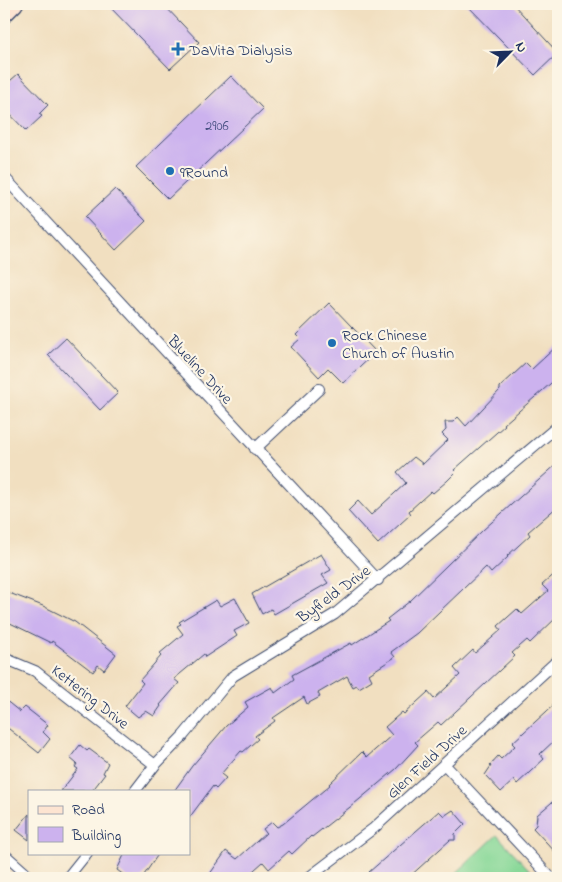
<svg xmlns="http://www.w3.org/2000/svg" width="562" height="882" viewBox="0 0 562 882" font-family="'Indie Flower',sans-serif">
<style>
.green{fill:#88d898;stroke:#52847b}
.building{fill:#ccb2ee}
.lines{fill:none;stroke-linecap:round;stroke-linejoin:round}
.street-casing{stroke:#3b496d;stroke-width:12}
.secondary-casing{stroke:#3b496d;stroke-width:18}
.street{stroke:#fff;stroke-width:10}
.secondary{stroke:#fde4d1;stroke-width:15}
.poi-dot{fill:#1f6fb2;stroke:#fcf5e5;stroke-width:2}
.labels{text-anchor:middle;stroke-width:4.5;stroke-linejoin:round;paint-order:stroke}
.number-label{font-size:14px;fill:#475082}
.poi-label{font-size:16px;fill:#1b2f5e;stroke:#fcf5e5;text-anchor:start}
.street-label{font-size:16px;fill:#1b2f5e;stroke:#fcf5e5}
</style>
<rect width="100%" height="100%" fill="#fcf5e5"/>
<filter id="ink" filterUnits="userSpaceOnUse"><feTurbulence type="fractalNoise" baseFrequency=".02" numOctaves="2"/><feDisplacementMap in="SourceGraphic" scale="10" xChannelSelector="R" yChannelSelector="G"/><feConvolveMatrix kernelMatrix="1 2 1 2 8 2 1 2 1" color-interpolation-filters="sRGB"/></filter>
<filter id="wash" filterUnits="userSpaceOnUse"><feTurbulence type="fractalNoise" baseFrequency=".0096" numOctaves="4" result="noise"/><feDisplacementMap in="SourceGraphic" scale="20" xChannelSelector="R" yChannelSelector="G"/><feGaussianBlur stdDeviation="1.12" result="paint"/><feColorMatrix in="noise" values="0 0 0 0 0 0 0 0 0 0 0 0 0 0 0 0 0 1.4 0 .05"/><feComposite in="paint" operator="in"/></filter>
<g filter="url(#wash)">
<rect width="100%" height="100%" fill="#f1dfc0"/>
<path class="green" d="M 497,835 L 537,878 L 451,878 Z"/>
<g id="blocks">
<path class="building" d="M 107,4 L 163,4 L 199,42 L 170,69 Z
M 466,4 L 513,4 L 558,53 L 535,75 Z
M 18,74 L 48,105 L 39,114 L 42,116 L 26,131 L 4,108 L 4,86 Z
M 231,76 L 263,109 L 168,199 L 136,167 Z
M 115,189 L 146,221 L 116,250 L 85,217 Z
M 329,303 L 376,352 L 343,383 L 328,368 L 319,377 L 291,347 L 300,339 L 296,335 Z
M 66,338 L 118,393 L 100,410 L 48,355 Z
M 558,345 L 558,377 L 504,424 L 505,425 L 454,470 L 456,472 L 447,481 L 433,493 L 431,491 L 409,511 L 411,514 L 378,544 L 348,511 L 358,501 L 371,515 L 406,483 L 397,472 L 414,457 L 423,464 L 448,440 L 442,434 L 446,430 L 445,422 L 453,422 L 458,417 L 466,426 L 500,390 L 500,387 L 526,363 L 532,369 Z
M 558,463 L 558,506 L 528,532 L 530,535 L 507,556 L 508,557 L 491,573 L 486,567 L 417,633 L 391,652 L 395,657 L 369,674 L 372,680 L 359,688 L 357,685 L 353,687 L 347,676 L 318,693 L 320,697 L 307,704 L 304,697 L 273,718 L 275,721 L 255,736 L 258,739 L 243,752 L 241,751 L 221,774 L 226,778 L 216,789 L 213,786 L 189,818 L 189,791 L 174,791 L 192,766 L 226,726 L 248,707 L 245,702 L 272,687 L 275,693 L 294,679 L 292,675 L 351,643 L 352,645 L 389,621 L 387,619 L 410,601 L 483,530 Z
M 321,554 L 331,570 L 322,575 L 328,583 L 274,614 L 271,609 L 262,614 L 252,594 Z
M 558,571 L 558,616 L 530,643 L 527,640 L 512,653 L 515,656 L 441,725 L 438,722 L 415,742 L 418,745 L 396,769 L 354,804 L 312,837 L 311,836 L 292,854 L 289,851 L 269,869 L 263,862 L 245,878 L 207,878 L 226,851 L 237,859 L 266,833 L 263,829 L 272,822 L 277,827 L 283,824 L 330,785 L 329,784 L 362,752 L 367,757 L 392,735 L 385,727 L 402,712 L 404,714 L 428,692 L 434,699 L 460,675 L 454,668 L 473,650 L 475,653 L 501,630 L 498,626 L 517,609 L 522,614 L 548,591 L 542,585 Z
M 4,591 L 43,606 L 75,622 L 116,654 L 104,670 L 98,665 L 93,672 L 52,641 L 51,643 L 4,620 Z
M 235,598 L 249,623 L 234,631 L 237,636 L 205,657 L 204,654 L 174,679 L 179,683 L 160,705 L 161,706 L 154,716 L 146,711 L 138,717 L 125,706 L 143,683 L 140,680 L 161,656 L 159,654 L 183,634 L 177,626 L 181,624 L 179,622 L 216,600 L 220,606 Z
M 4,699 L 20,712 L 25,707 L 48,725 L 43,732 L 50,739 L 39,753 L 4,725 Z
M 558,701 L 558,737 L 540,754 L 544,759 L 517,784 L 514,780 L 501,792 L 485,775 L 491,766 L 490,765 L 498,756 L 501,759 L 515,746 L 512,743 Z
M 80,745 L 87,751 L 89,749 L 108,763 L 103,773 L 105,774 L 92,791 L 61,791 L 78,769 L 75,767 L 77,764 L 70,758 Z
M 558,797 L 558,855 L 533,828 L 536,825 L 537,815 Z
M 453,810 L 465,824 L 455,834 L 455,840 L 450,840 L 408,878 L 375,878 L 369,872 L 439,811 L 444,816 Z
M 29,814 L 29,840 L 16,830 Z
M 125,853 L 159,853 L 142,878 L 128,878 L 117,870 Z"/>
</g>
</g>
<g filter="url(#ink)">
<use href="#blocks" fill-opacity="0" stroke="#3b496d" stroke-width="1"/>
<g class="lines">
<defs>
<path id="street" d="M 4,177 L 378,580
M 255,449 L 319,389
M 4,658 L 35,671 L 155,765
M 445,765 L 551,878
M 135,791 L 155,765 L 183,736 L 233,676 L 335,614 L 558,426
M 4,854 L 31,878
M 67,878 L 87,853
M 308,878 L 374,828 L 558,660"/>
<path id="secondary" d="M 4,15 L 15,4"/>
</defs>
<use href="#street" class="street-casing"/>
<use href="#secondary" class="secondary-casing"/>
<use href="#street" class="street"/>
<use href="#secondary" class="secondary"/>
</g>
</g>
<g class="poi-dot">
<path d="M175.5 41.5h5v5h5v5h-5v5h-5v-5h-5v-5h5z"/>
<circle cx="170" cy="171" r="5"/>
<circle cx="332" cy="343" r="5"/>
</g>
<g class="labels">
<g class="number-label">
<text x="217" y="130">2906</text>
</g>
<g class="poi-label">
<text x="189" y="55">DaVita Dialysis</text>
<text x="180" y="177">9Round</text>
<text x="342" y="340">Rock Chinese<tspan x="342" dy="18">Church of Austin</tspan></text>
</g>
<g class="street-label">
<text transform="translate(201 369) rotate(47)" y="6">Blueline Drive</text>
<text transform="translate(333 593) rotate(-36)" y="6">Byfield Drive</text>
<text transform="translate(91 696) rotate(38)" y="6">Kettering Drive</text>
<text transform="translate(426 761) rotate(-42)" y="6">Glen Field Drive</text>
</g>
</g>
<rect width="562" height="882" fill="none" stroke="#fcf5e5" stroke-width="20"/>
<rect x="28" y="790" width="162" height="65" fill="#fcf5e5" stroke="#a2a6af"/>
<rect x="38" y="806" width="25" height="8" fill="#fde4d1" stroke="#a2a6af"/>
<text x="72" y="814" font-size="15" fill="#1b2f5e">Road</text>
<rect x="38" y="827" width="25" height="15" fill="#ccb2ee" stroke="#a2a6af"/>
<text x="72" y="840" font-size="15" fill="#1b2f5e">Building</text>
<g transform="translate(510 52) rotate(66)" stroke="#fcf5e5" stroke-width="4" paint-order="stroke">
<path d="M0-4L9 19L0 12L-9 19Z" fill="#1b2f5e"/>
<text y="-8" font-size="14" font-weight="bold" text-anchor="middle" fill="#1b2f5e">N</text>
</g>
</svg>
